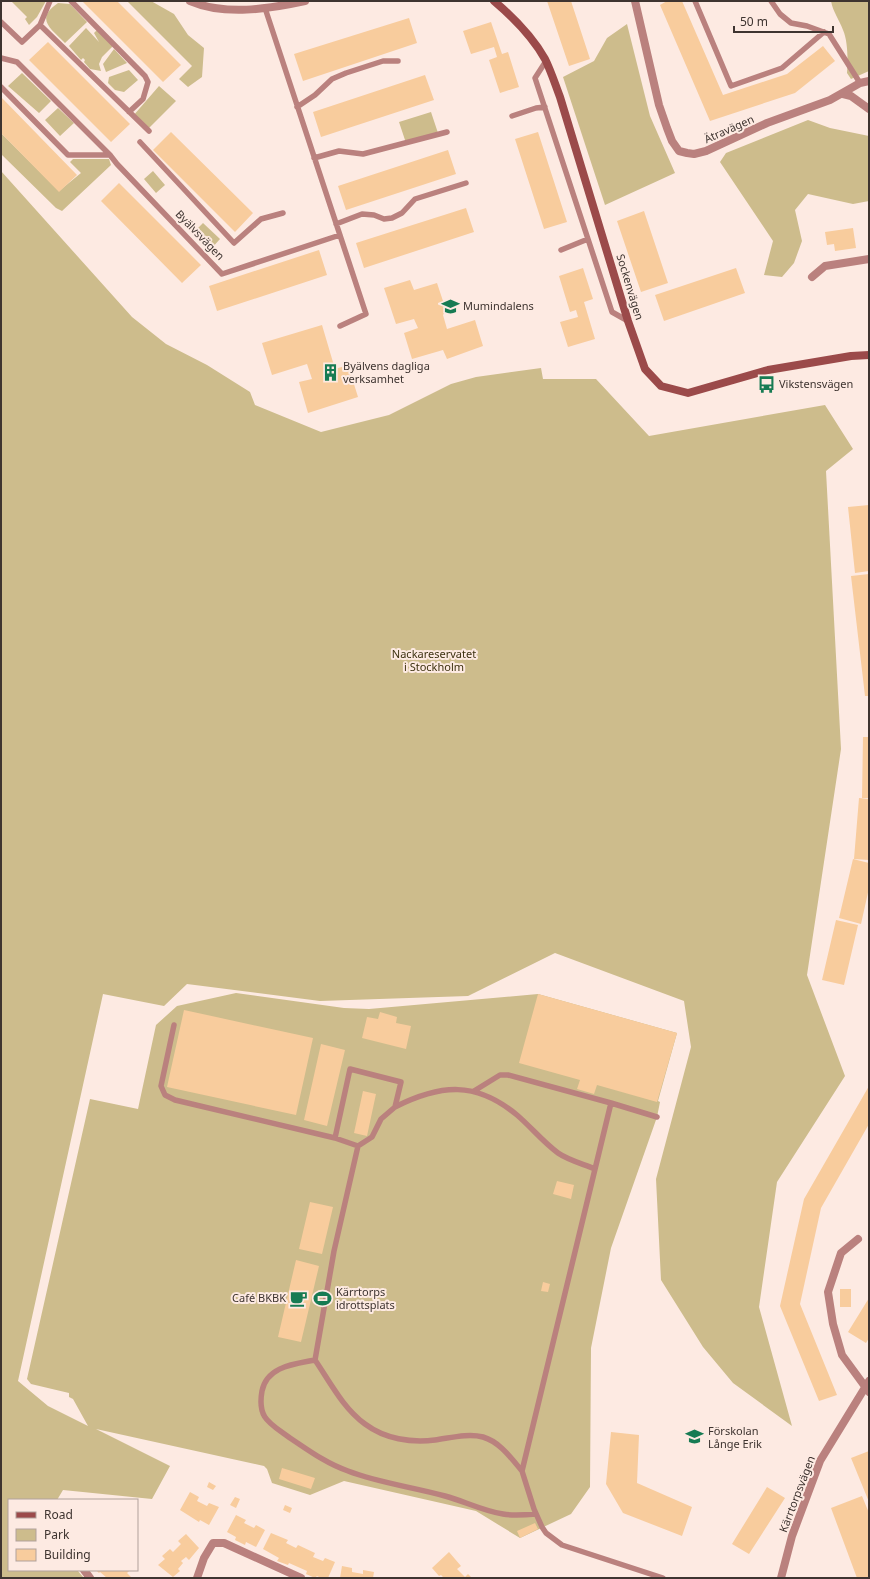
<svg xmlns="http://www.w3.org/2000/svg" width="870" height="1579" viewBox="0 0 870 1579" font-family="'Noto Sans',sans-serif">
<style>
.green{fill:#cdbc8c}
.building{fill:#f8cc9d}
.lines{fill:none;stroke-linecap:round;stroke-linejoin:round}
.lane{stroke:#ba817e;stroke-width:5.5}
.street{stroke:#ba817e;stroke-width:8}
.secondary{stroke:#9b4a4a;stroke-width:8}
.labels{text-anchor:middle;stroke-width:4;stroke-linejoin:round;paint-order:stroke}
.street-label{font-size:11px;fill:#3e3430;stroke:#fdeae2}
.poi-label{font-size:11px;fill:#3e3430;stroke:#fdeae2;text-anchor:start}
.park-label{font-size:11px;fill:#3d3211;stroke:#fdeae2}
</style>
<rect width="100%" height="100%" fill="#fdeae2"/>
<path class="green" d="M 11,1 L 46,1 L 37,17 L 29,25 L 25,19 L 27,17 Z
M 127,1 L 151,1 L 174,14 L 188,35 L 204,48 L 202,77 L 188,87 L 179,79 L 192,66 Z
M 831,1 L 869,1 L 869,71 L 851,79 L 847,73 C 848,61 848,41 843,30 C 839,19 833,12 831,1 Z
M 58,3 L 70,4 L 87,22 L 65,43 C 50,28 35,19 58,3 Z
M 627,24 L 650,116 L 675,173 L 605,205 L 563,77 L 594,61 L 607,38 Z
M 86,28 L 99,42 L 94,33 L 98,29 L 114,45 L 102,57 L 99,64 L 101,71 L 90,69 L 84,62 L 85,60 L 83,58 L 81,60 L 69,46 Z
M 114,49 L 127,63 L 106,72 L 103,64 Z
M 129,70 L 138,80 L 124,92 L 115,90 L 108,83 L 109,77 Z
M 22,73 L 51,101 L 39,113 L 8,86 Z
M 159,86 L 176,101 L 147,130 L 133,116 Z
M 58,108 L 74,123 L 60,136 L 45,120 Z
M 431,112 L 438,133 L 406,143 L 399,122 Z
M 808,120 L 830,128 L 869,136 L 869,201 L 853,204 L 808,194 L 795,210 L 802,241 L 794,263 L 782,277 L 764,275 L 773,241 L 720,162 L 726,153 Z
M 1,133 L 59,191 L 81,173 L 70,162 L 73,159 L 109,159 L 111,165 L 62,211 L 56,208 L 1,154 Z
M 1,171 L 132,317 L 166,344 L 207,365 L 250,392 L 255,405 L 321,432 L 389,415 L 451,384 L 476,377 L 541,368 L 543,379 L 596,379 L 649,436 L 825,405 L 853,449 L 826,471 L 841,749 L 807,975 L 845,1076 L 777,1182 L 759,1307 L 792,1426 L 733,1383 L 703,1347 L 661,1280 L 656,1179 L 691,1047 L 684,1001 L 555,953 L 468,996 L 320,1001 L 187,984 L 164,1006 L 103,994 L 18,1381 L 48,1406 L 88,1426 L 73,1399 L 69,1397 L 69,1393 L 31,1384 L 27,1379 L 90,1099 L 138,1109 L 156,1025 L 177,1006 L 236,993 L 344,1008 L 369,1009 L 538,994 L 677,1033 L 658,1101 L 660,1102 L 657,1117 L 611,1248 L 591,1348 L 590,1487 L 571,1514 L 520,1538 L 476,1511 L 344,1481 L 310,1495 L 272,1483 L 267,1469 L 264,1466 L 96,1429 L 170,1466 L 152,1499 L 63,1490 L 57,1500 L 9,1500 L 9,1570 L 77,1570 L 84,1578 L 1,1578 Z
M 153,171 L 165,185 L 156,193 L 144,179 Z
M 203,223 L 220,239 L 210,250 L 193,233 Z"/>
<path class="building" d="M 82,1 L 117,1 L 181,65 L 163,82 Z
M 547,1 L 571,1 L 590,59 L 569,66 Z
M 667,1 L 682,1 L 723,95 L 787,74 L 823,46 L 835,61 L 795,93 L 710,121 L 660,5 Z
M 409,18 L 417,43 L 303,81 L 294,54 Z
M 491,22 L 502,54 L 508,52 L 519,87 L 500,93 L 489,60 L 497,57 L 494,47 L 471,54 L 463,31 Z
M 48,42 L 130,124 L 111,142 L 29,60 Z
M 425,75 L 434,100 L 321,137 L 313,112 Z
M 1,97 L 77,175 L 59,192 L 1,133 Z
M 171,132 L 253,213 L 235,232 L 153,150 Z
M 538,132 L 567,222 L 544,229 L 515,139 Z
M 448,150 L 456,174 L 346,210 L 338,186 Z
M 119,183 L 201,265 L 182,283 L 101,201 Z
M 466,208 L 474,232 L 364,268 L 356,243 Z
M 644,211 L 668,283 L 641,292 L 617,221 Z
M 853,228 L 856,248 L 835,251 L 834,244 L 827,245 L 825,232 Z
M 319,250 L 327,275 L 217,311 L 209,286 Z
M 583,268 L 593,299 L 584,302 L 595,339 L 568,347 L 560,322 L 578,317 L 576,310 L 570,312 L 559,276 Z
M 736,268 L 745,293 L 664,321 L 655,295 Z
M 410,280 L 414,290 L 437,283 L 446,310 L 443,315 L 447,329 L 475,320 L 483,346 L 447,359 L 443,350 L 412,359 L 404,333 L 418,328 L 414,319 L 396,324 L 384,288 Z
M 322,325 L 335,369 L 348,365 L 358,397 L 308,413 L 299,382 L 312,379 L 307,364 L 272,375 L 262,343 Z
M 869,505 L 869,571 L 855,573 L 848,507 Z
M 869,574 L 869,696 L 865,696 L 851,576 Z
M 863,737 L 869,737 L 869,798 L 862,798 Z
M 859,798 L 869,799 L 869,860 L 854,859 Z
M 853,859 L 869,863 L 869,888 L 861,924 L 839,918 Z
M 836,920 L 858,925 L 844,985 L 822,980 Z
M 538,994 L 677,1033 L 657,1102 L 597,1085 L 594,1094 L 577,1089 L 580,1080 L 519,1063 Z
M 184,1010 L 313,1038 L 296,1115 L 167,1087 Z
M 380,1012 L 397,1017 L 396,1023 L 411,1026 L 406,1049 L 362,1038 L 367,1017 L 378,1019 Z
M 321,1044 L 345,1050 L 327,1126 L 304,1120 Z
M 869,1086 L 869,1124 L 821,1208 L 800,1304 L 837,1395 L 819,1401 L 780,1306 L 804,1199 Z
M 363,1091 L 376,1094 L 367,1136 L 354,1133 Z
M 557,1181 L 574,1185 L 571,1199 L 553,1194 Z
M 310,1202 L 333,1207 L 322,1254 L 299,1249 Z
M 296,1260 L 319,1266 L 301,1342 L 278,1337 Z
M 543,1282 L 550,1284 L 548,1292 L 541,1291 Z
M 840,1289 L 851,1289 L 851,1307 L 840,1307 Z
M 869,1298 L 869,1338 L 866,1343 L 848,1332 Z
M 611,1432 L 639,1435 L 637,1483 L 692,1507 L 682,1536 L 623,1513 L 606,1484 Z
M 869,1451 L 869,1502 L 851,1458 Z
M 282,1468 L 315,1478 L 311,1489 L 279,1479 Z
M 209,1482 L 216,1486 L 213,1490 L 207,1487 Z
M 767,1487 L 785,1498 L 749,1554 L 732,1544 Z
M 190,1492 L 199,1497 L 197,1501 L 207,1506 L 209,1503 L 219,1507 L 209,1525 L 200,1520 L 199,1522 L 180,1510 Z
M 862,1496 L 869,1513 L 869,1578 L 857,1578 L 831,1508 Z
M 235,1497 L 240,1499 L 236,1508 L 230,1505 Z
M 285,1505 L 292,1508 L 290,1513 L 283,1510 Z
M 236,1515 L 246,1520 L 244,1523 L 254,1528 L 256,1525 L 265,1530 L 256,1547 L 246,1542 L 245,1545 L 235,1540 L 236,1537 L 227,1532 Z
M 535,1523 L 538,1529 L 520,1538 L 517,1531 Z
M 271,1533 L 288,1540 L 286,1543 L 296,1548 L 298,1545 L 315,1553 L 313,1557 L 323,1561 L 325,1558 L 335,1562 L 328,1578 L 321,1578 L 317,1576 L 315,1578 L 306,1574 L 307,1571 L 289,1563 L 288,1565 L 277,1561 L 279,1558 L 263,1549 Z
M 186,1534 L 199,1548 L 189,1560 L 186,1557 L 181,1561 L 183,1563 L 178,1569 L 180,1571 L 173,1577 L 158,1565 L 165,1559 L 162,1556 L 170,1549 L 173,1552 L 181,1544 L 178,1541 Z
M 449,1552 L 461,1566 L 457,1569 L 465,1577 L 468,1574 L 472,1578 L 444,1578 L 441,1575 L 439,1576 L 432,1568 Z
M 342,1566 L 352,1568 L 352,1572 L 363,1574 L 363,1570 L 374,1572 L 373,1578 L 340,1578 Z
M 96,1570 L 130,1570 L 127,1573 L 132,1578 L 107,1578 L 100,1572 L 99,1573 Z"/>
<g class="lines">
<path class="lane" d="M 71,1 L 145,76 L 148,82 L 143,99 L 129,112
M 695,1 L 731,86 L 782,68 L 824,32
M 771,1 L 780,14 L 791,23 L 807,26 L 829,34 L 860,83
M 265,8 L 366,314 L 340,326
M 1,22 L 22,42 L 40,25 L 50,1
M 40,25 L 149,131
M 1,58 L 17,62 L 110,155 L 117,164 L 222,274 L 340,235
M 546,61 L 535,78 L 612,312 L 628,321
M 1,87 L 68,155 L 110,155
M 297,107 L 315,95 L 332,79 L 346,73 L 383,61 L 398,61
M 512,116 L 536,108 L 545,107
M 140,142 L 234,243 L 261,219 L 283,213
M 314,158 L 339,151 L 363,154 L 447,132
M 336,224 L 362,214 L 374,215 L 384,219 L 392,218 L 402,213 L 415,199 L 466,183
M 561,250 L 588,239
M 174,1025 L 161,1086 L 165,1095 L 175,1100 L 335,1138 L 358,1146 L 334,1251 L 315,1360
M 474,1091 L 500,1075 L 508,1075 L 611,1103 L 522,1471 L 534,1509 L 542,1527 L 546,1533 L 562,1545 L 663,1578
M 611,1103 L 657,1117
M 335,1138 L 350,1069 L 401,1082 L 395,1107 C 441,1084 476,1081 517,1115 C 531,1127 543,1142 558,1153 C 568,1160 583,1164 595,1169
M 358,1146 L 372,1137 L 381,1119 L 395,1107
M 522,1471 C 511,1458 500,1442 483,1437 C 468,1433 450,1438 435,1440 C 411,1443 385,1439 365,1424 C 343,1408 330,1382 315,1360 C 295,1364 267,1366 262,1391 C 257,1419 270,1423 290,1438 C 308,1450 327,1464 348,1471 C 379,1483 413,1487 445,1496 C 464,1501 483,1511 503,1514 C 513,1516 525,1515 536,1514"/>
<path class="street" d="M 190,1 C 225,16 268,9 305,1
M 635,1 L 659,105 L 667,128 L 672,141 L 679,151 L 687,153 L 694,154 L 706,151 L 767,123 L 830,100 L 860,83 L 869,81
M 843,94 L 851,96 L 869,109
M 812,277 L 825,266 L 869,259
M 858,1239 L 841,1253 L 828,1292 L 833,1324 L 842,1355 L 869,1392
M 84,1570 L 90,1578
M 197,1578 L 204,1558 L 213,1543 L 224,1543 L 301,1578
M 781,1578 L 792,1536 L 820,1461 L 869,1381"/>
<path class="secondary" d="M 494,1 C 514,18 532,36 545,59 C 551,71 555,84 560,97 L 628,321 L 645,369 L 661,386 L 688,393 L 768,370 L 851,356 L 869,355"/>
</g>
<defs>
<symbol id="school-bare" viewBox="-9 -9 18 18"><path d="M0-5L7-2L0 1L-7-2ZM-4 1L0 2.5L4 1V4Q0 6-4 4Z" fill="#177b53" stroke="#fdeae2" stroke-width="2.5" paint-order="stroke"/></symbol>
<symbol id="building-bare" viewBox="-9 -9 18 18"><path d="M-4-6H4V6H1V3H-1V6H-4ZM-2.5-4.3h1.7v1.8h-1.7ZM.8-4.3h1.7v1.8H.8ZM-2.5-1h1.7V.8h-1.7ZM.8-1h1.7V.8H.8Z" fill="#177b53" stroke="#fdeae2" stroke-width="2.5" paint-order="stroke"/></symbol>
<symbol id="bus-bare" viewBox="-9 -9 18 18"><path d="M-5-6H5V4H4V6H2V4H-2V6H-4V4H-5ZM-3.5-4V0h7V-4ZM-3.5 1.2v1.5H-2V1.2ZM2 1.2v1.5H3.5V1.2Z" fill="#177b53" stroke="#fdeae2" stroke-width="2.5" paint-order="stroke"/></symbol>
<symbol id="cafe-bare" viewBox="-9 -9 18 18"><path d="M-5.5-4.5H6V0H3Q3 3.5 0 3.5H-2.5Q-5.5 3.5-5.5 0ZM3-3.2v2h1.7v-2ZM-6 4.5H4V6H-6Z" fill="#177b53" stroke="#fdeae2" stroke-width="2.5" paint-order="stroke"/></symbol>
<symbol id="stadium-bare" viewBox="-9 -9 18 18"><path d="M0-5a6.5 5 0 1 0 0 10a6.5 5 0 1 0 0-10ZM-3.5-1.8h7v3.6h-7Z" fill="#177b53" stroke="#fdeae2" stroke-width="2.5" paint-order="stroke"/></symbol>
</defs>
<g fill-rule="evenodd">
<use href="#school-bare" x="438" y="294" width="25" height="25"/>
<use href="#building-bare" x="318" y="360" width="25" height="25"/>
<use href="#bus-bare" x="754" y="372" width="25" height="25"/>
<use href="#cafe-bare" x="286" y="1286" width="25" height="25"/>
<use href="#stadium-bare" x="310" y="1286" width="25" height="25"/>
<use href="#school-bare" x="682" y="1424" width="25" height="25"/>
</g>
<g class="labels">
<g class="street-label">
<text transform="translate(729 129) rotate(-24)" y="4">Ätravägen</text>
<text transform="translate(200 235) rotate(46)" y="4">Byälvsvägen</text>
<text transform="translate(630 287) rotate(73)" y="4">Sockenvägen</text>
<text transform="translate(797 1494) rotate(-69)" y="4">Kärrtorpsvägen</text>
</g>
<g class="poi-label">
<text x="463" y="310">Mumindalens</text>
<text x="343" y="370">Byälvens dagliga<tspan x="343" dy="13">verksamhet</tspan></text>
<text x="779" y="388">Vikstensvägen</text>
<text x="336" y="1296">Kärrtorps<tspan x="336" dy="13">idrottsplats</tspan></text>
<text x="286" y="1302" text-anchor="end">Café BKBK</text>
<text x="708" y="1435">Förskolan<tspan x="708" dy="13">Långe Erik</tspan></text>
</g>
<g class="park-label">
<text x="434" y="658">Nackareservatet<tspan x="434" dy="13">i Stockholm</tspan></text>
</g>
</g>
<rect width="870" height="1579" fill="none" stroke="#3e3430" stroke-width="4"/>
<rect x="8" y="1499" width="130" height="72" fill="#fdeae2" stroke="#b1a19b"/>
<rect x="16" y="1512" width="20" height="6" fill="#9b4a4a" stroke="#b1a19b"/>
<text x="44" y="1519" font-size="12" fill="#3e3430">Road</text>
<rect x="16" y="1529" width="20" height="12" fill="#cdbc8c" stroke="#b1a19b"/>
<text x="44" y="1539" font-size="12" fill="#3e3430">Park</text>
<rect x="16" y="1549" width="20" height="12" fill="#f8cc9d" stroke="#b1a19b"/>
<text x="44" y="1559" font-size="12" fill="#3e3430">Building</text>
<path d="M734 26v6h99v-6" fill="none" stroke="#3e3430" stroke-width="2"/>
<text x="740" y="26" font-size="12" fill="#3e3430" stroke="#fdeae2" stroke-width="3" paint-order="stroke">50 m</text>
</svg>
